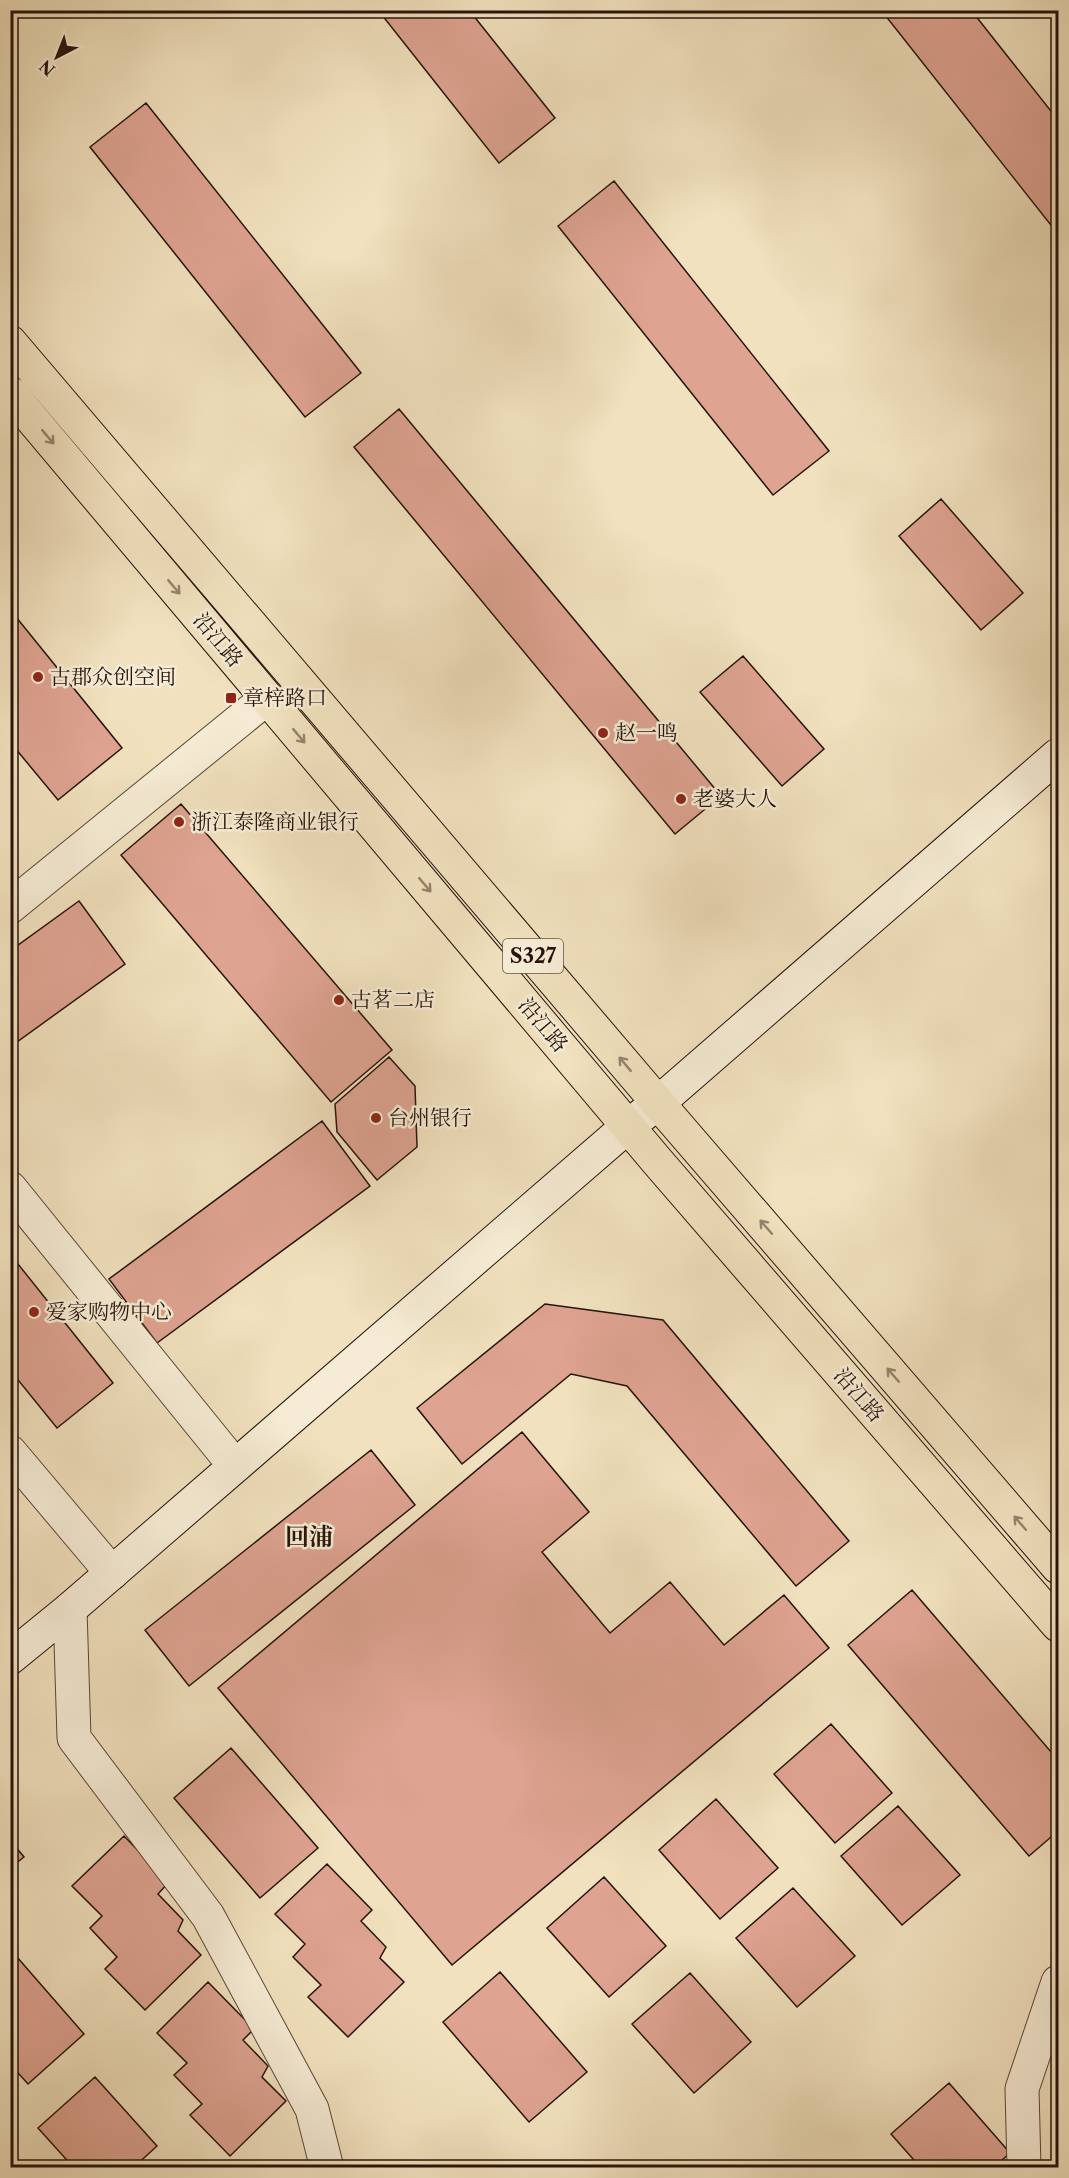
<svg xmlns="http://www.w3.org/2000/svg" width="1069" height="2178" viewBox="0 0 1069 2178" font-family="'Libre Caslon Text','Noto Serif SC',serif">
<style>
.building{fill:#dea391;stroke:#26130b;stroke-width:1.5}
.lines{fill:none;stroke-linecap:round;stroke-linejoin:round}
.street-casing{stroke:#594638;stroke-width:35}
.secondary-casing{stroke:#26130b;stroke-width:35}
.primary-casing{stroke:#26130b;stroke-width:35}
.street{stroke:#f6ecd5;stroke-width:33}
.secondary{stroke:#f6ecd5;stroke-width:33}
.primary{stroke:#f1e1be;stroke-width:33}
.oneway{stroke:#96846d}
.poi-dot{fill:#8f2418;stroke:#f6ecd5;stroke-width:2}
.labels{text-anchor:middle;stroke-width:5;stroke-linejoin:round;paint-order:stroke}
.shield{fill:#f6ecd5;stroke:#645448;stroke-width:1.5}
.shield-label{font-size:20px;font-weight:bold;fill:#26130b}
.street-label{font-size:21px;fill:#26130b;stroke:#f6ecd5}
.poi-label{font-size:21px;fill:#26130b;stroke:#f6ecd5;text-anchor:start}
.quarter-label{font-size:24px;font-weight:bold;fill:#26130b;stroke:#f6ecd5}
</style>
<rect width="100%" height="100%" fill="#f1e1be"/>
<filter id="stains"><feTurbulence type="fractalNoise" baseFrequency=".00333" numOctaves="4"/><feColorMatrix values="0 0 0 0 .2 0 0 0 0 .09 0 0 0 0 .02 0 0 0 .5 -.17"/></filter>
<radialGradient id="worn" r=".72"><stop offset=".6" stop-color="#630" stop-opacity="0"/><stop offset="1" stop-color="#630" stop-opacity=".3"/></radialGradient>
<path class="building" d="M 378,10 L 469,10 L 555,118 L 499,163 Z
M 881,10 L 971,10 L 1058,120 L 1058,234 Z
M 146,103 L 361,373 L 305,417 L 90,147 Z
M 614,181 L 829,451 L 773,495 L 558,226 Z
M 399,409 L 721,796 L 675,834 L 354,447 Z
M 941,499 L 1023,593 L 981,630 L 899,536 Z
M 12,612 L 122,748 L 58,800 L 10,742 Z
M 743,656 L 824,749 L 782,786 L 700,692 Z
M 181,804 L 392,1050 L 331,1102 L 121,855 Z
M 79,901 L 125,964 L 10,1047 L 10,951 Z
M 389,1057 L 415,1086 L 417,1147 L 377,1180 L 337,1132 L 335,1104 Z
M 322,1121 L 370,1186 L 157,1343 L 109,1279 Z
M 10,1254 L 113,1383 L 57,1428 L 10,1370 Z
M 545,1304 L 663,1320 L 849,1541 L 796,1586 L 627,1386 L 571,1374 L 462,1464 L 417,1408 Z
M 522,1432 L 589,1512 L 542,1552 L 610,1633 L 670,1582 L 724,1645 L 784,1595 L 829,1648 L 452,1965 L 218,1688 Z
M 371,1450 L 415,1505 L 189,1686 L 145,1630 Z
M 912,1590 L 1058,1760 L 1058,1831 L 1029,1856 L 848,1645 Z
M 831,1724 L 892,1793 L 835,1843 L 774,1774 Z
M 231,1748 L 318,1848 L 260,1898 L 174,1798 Z
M 716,1799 L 778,1868 L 720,1919 L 659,1850 Z
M 898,1806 L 960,1875 L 902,1925 L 841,1856 Z
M 124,1836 L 169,1882 L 158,1894 L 183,1920 L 178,1931 L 201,1955 L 145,2010 L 105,1969 L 117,1957 L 90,1928 L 102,1916 L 72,1886 Z
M 10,1840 L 24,1857 L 10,1868 Z
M 327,1864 L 372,1910 L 361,1921 L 386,1947 L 380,1958 L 404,1982 L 348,2037 L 308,1997 L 321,1985 L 293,1957 L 305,1944 L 275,1914 Z
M 604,1877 L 666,1946 L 609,1997 L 547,1928 Z
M 793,1888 L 855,1956 L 797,2007 L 736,1938 Z
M 10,1949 L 84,2034 L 28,2084 L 10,2064 Z
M 500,1972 L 587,2072 L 529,2122 L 443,2022 Z
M 690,1973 L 751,2042 L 694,2093 L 632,2024 Z
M 208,1982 L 254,2029 L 243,2040 L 268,2066 L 262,2077 L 286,2101 L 230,2156 L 190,2115 L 202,2104 L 174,2075 L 187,2063 L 157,2033 Z
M 95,2077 L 157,2146 L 133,2168 L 74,2168 L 38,2128 Z
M 949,2083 L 1010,2153 L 993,2168 L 921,2168 L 891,2134 Z"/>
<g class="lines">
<defs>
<path id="street" d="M 10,907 L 267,698
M 10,1188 L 235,1466
M 10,1452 L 112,1573
M 70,1609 L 74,1738 L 208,1916 L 312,2109 L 327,2168
M 1024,2168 L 1022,2089 L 1058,1982"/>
<path id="secondary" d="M 10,1658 L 70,1609 L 628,1126 L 658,1103 L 1058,755"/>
<path id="primary" d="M 10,342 L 658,1103 L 1058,1567
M 10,393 L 657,1161 L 1058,1625"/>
</defs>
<use href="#street" class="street-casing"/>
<use href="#secondary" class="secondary-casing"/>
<use href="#primary" class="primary-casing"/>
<use href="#street" class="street"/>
<use href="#secondary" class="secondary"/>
<use href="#primary" class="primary"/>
</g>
<defs><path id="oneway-shaft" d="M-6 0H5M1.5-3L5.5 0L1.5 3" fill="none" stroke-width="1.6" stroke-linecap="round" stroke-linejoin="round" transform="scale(1.5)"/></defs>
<g class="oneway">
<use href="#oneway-shaft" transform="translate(48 437) rotate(50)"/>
<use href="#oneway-shaft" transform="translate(174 587) rotate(50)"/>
<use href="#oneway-shaft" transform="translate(299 736) rotate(50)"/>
<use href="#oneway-shaft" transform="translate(425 885) rotate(50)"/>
<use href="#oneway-shaft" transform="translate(625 1064) rotate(-130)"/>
<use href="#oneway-shaft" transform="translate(766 1227) rotate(-131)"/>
<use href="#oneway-shaft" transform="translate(893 1375) rotate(-131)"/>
<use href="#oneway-shaft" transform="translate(1020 1523) rotate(-131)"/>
</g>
<g class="poi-dot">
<circle cx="38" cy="677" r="6"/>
<rect x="225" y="692" width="12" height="12" rx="3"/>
<circle cx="603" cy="733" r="6"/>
<circle cx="681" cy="799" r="6"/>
<circle cx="179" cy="822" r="6"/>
<circle cx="339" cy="1000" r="6"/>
<circle cx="376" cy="1118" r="6"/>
<circle cx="34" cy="1312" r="6"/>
</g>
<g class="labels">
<rect class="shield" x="503" y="939" width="60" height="34" rx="4.5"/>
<g class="shield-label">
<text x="533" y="963">S327</text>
</g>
<g class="street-label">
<text transform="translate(218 640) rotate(50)" y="7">沿江路</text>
<text transform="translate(543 1025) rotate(50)" y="7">沿江路</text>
<text transform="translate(859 1395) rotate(49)" y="7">沿江路</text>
</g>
<g class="poi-label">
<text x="50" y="684">古郡众创空间</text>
<text x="243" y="705">章梓路口</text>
<text x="615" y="740">赵一鸣</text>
<text x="693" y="806">老婆大人</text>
<text x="191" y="829">浙江泰隆商业银行</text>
<text x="351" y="1007">古茗二店</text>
<text x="388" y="1125">台州银行</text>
<text x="46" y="1319">爱家购物中心</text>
</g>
<g class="quarter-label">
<text x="309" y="1545">回浦</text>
</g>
</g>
<rect width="1069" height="2178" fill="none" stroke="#f1e1be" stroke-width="36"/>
<rect x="12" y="12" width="1045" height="2154" fill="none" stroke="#26130b" stroke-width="3"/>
<rect x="18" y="18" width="1033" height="2142" fill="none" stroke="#26130b" stroke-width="1.5"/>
<g transform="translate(57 57) rotate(222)" stroke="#f6ecd5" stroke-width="4.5" paint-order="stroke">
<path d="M0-4.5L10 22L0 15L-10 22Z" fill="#26130b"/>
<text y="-9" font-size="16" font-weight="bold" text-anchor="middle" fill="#26130b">N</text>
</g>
<rect width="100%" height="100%" filter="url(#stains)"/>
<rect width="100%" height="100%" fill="url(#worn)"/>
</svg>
